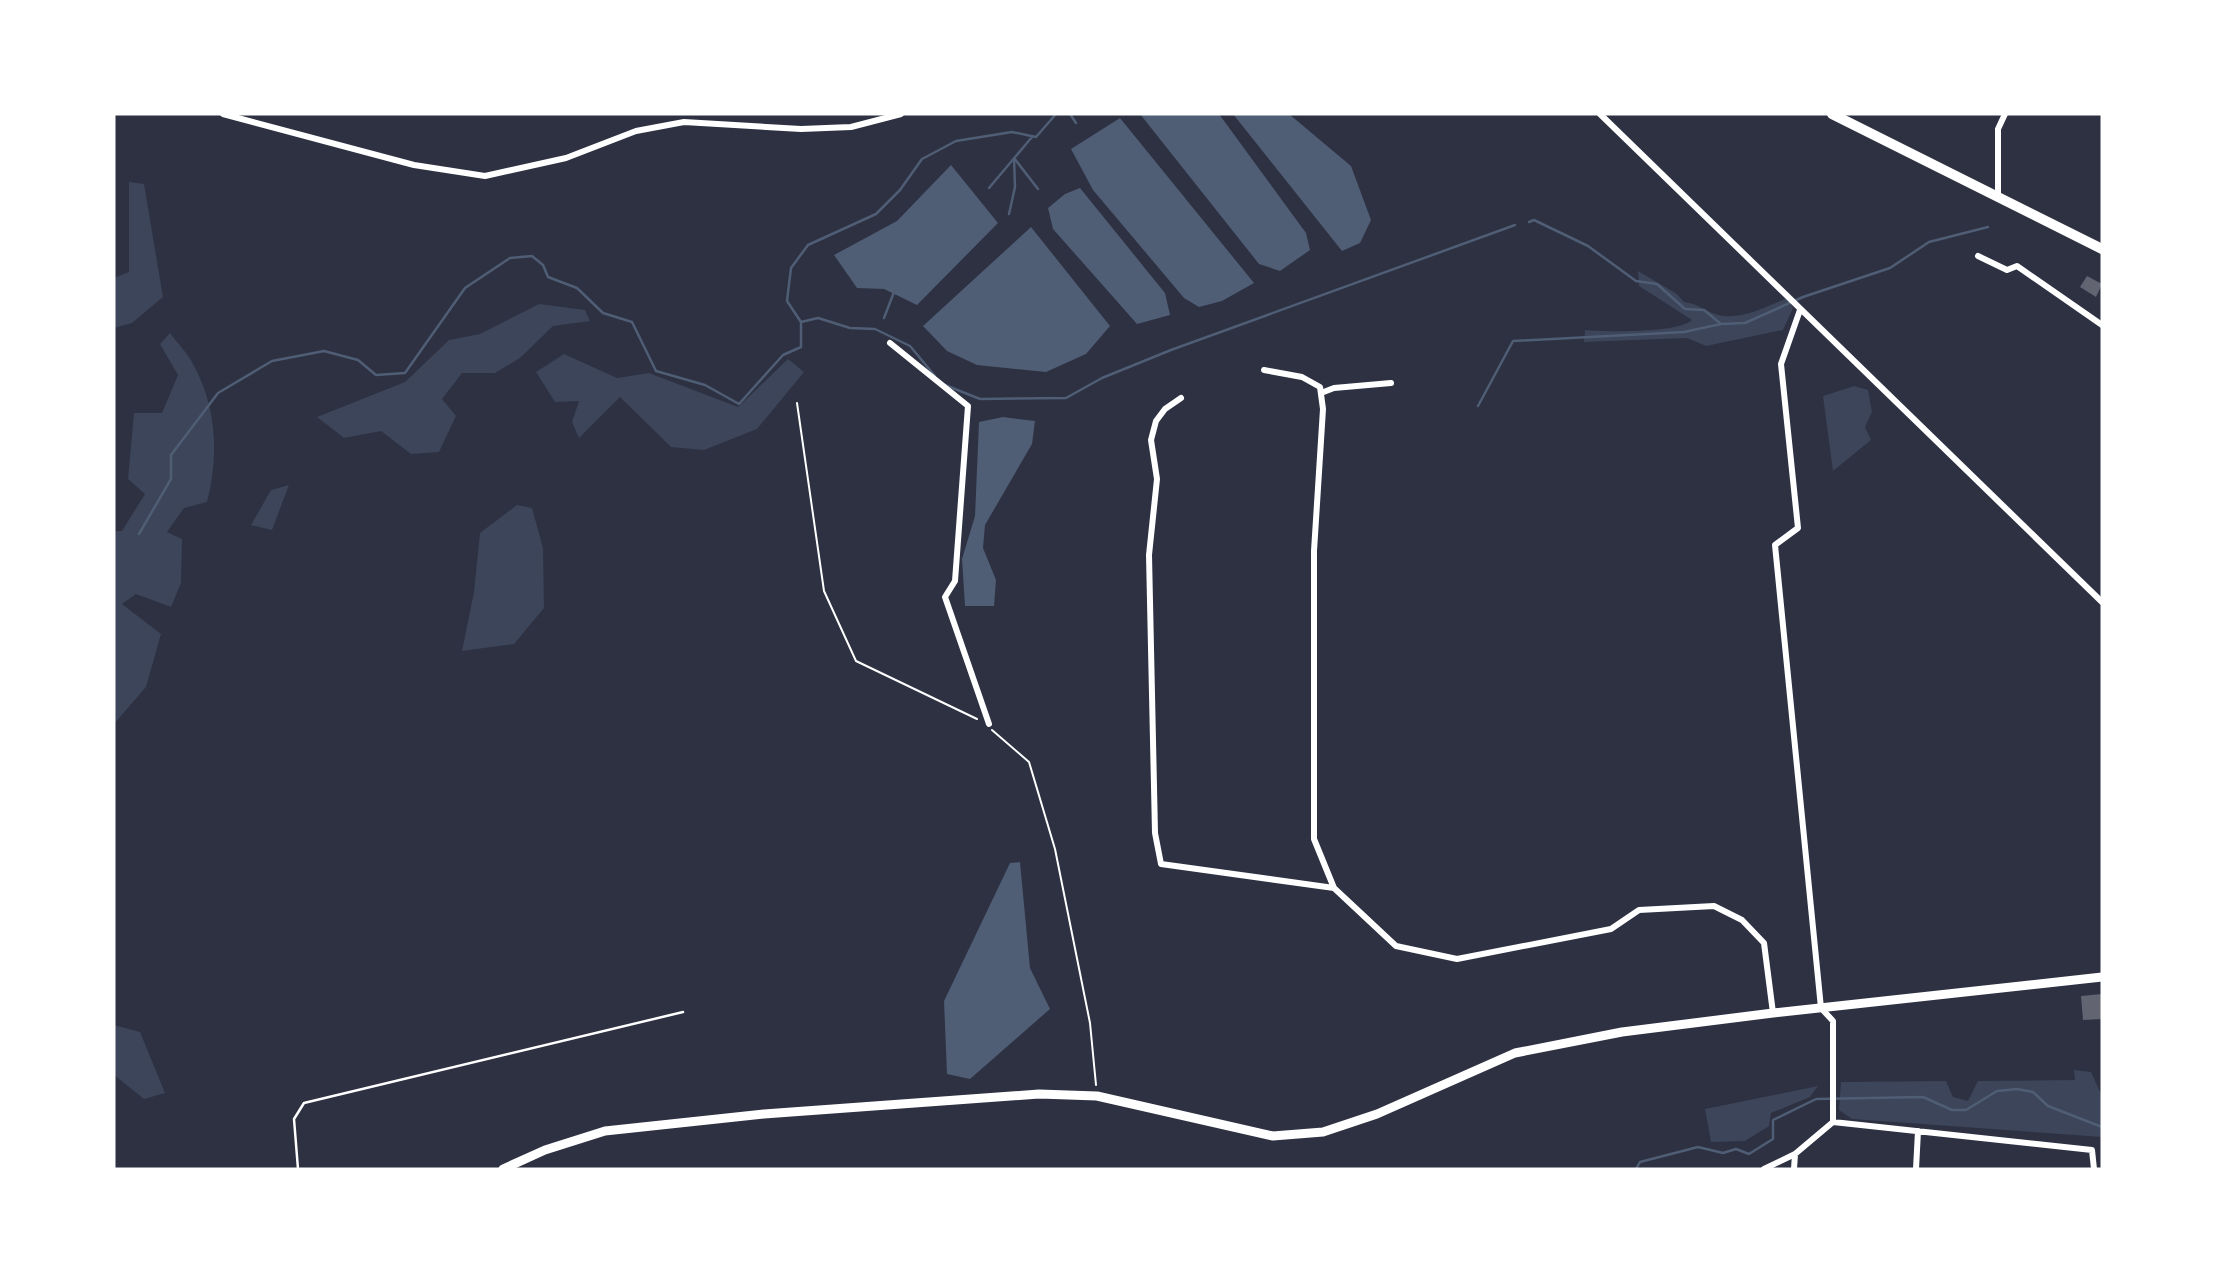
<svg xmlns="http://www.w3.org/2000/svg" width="2216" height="1283" viewBox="0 0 2216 1283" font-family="'DM Sans',sans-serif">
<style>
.green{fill:#3c4559}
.water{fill:#4f5d75}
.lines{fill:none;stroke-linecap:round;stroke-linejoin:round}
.stream{stroke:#4f5d75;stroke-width:2.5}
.building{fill:#626471}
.path{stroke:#fff;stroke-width:2}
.service{stroke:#fff;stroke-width:2.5}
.minor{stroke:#fff;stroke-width:6}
.secondary{stroke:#fff;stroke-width:9}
.primary{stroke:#fff;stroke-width:10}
</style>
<rect width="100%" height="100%" fill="#2d3142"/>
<path class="green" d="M 129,182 L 144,184 L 163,297 L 132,323 L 114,328 L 114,278 L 129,272 Z
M 1638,271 L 1677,294 L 1684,302 C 1696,303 1704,310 1715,314 C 1738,322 1766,307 1787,298 L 1793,308 L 1783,330 L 1706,346 L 1687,338 L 1584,342 L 1585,330 C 1605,332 1679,333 1692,320 L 1639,286 Z
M 539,304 L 585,310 L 590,321 L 553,326 L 520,358 L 495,373 L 462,373 L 442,399 L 456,416 L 439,452 L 411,454 L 381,431 L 344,438 L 317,417 L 405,382 L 449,340 L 480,334 Z
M 170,333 C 177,343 188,353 193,364 C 217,407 219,456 207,502 L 184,508 L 167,532 L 182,539 L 181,583 L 171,607 L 136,594 L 122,604 L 161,634 L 146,687 L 114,724 L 114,531 L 122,531 L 145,494 L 128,479 L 134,413 L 162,413 L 178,375 L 160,344 Z
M 564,354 L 617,378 L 649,373 L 738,407 L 788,359 L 804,372 L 757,429 L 704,450 L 671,447 L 620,397 L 579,438 L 572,422 L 579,401 L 555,402 L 536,372 Z
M 1854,386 L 1868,390 L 1872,412 L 1865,427 L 1871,440 L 1833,471 L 1823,396 Z
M 289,485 L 272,530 L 251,525 L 271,490 Z
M 517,505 L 532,508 L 543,548 L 544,608 L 514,644 L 462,651 L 474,592 L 480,533 Z
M 114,1025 L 140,1032 L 165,1093 L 144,1099 L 114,1075 Z
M 2074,1070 L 2091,1072 L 2102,1096 L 2102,1137 L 1852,1119 L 1839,1110 L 1841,1082 L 1946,1081 L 1953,1097 L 1968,1101 L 1978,1081 L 2075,1080 Z
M 1818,1086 L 1810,1097 L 1771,1113 L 1769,1126 L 1745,1141 L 1711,1142 L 1705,1109 Z"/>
<path class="water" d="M 1140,114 L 1219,114 L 1306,233 L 1310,250 L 1280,271 L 1259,264 Z
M 1233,114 L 1289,114 L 1351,166 L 1371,220 L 1360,243 L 1342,251 Z
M 1120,118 L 1254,283 L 1222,301 L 1199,307 L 1184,298 L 1093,190 L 1071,149 Z
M 951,165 L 998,223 L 917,305 L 884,289 L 857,288 L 834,255 L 897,221 Z
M 1080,188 L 1165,293 L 1170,315 L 1137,324 L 1053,229 L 1048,208 L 1065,194 Z
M 1031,227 L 1110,326 L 1086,354 L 1046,372 L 977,365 L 947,351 L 923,326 Z
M 1003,417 L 1035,421 L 1032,444 L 985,525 L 983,548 L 996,580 L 994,606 L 965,606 L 962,559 L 975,516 L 979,422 Z
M 1020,862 L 1030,968 L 1050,1009 L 970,1079 L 947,1074 L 944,1001 L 1010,863 Z"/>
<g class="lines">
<path class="stream" d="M 1070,114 L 1076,123
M 1014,158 L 1038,189
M 989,188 L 1032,137
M 1009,214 L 1015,187 L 1014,158
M 1529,222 L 1534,220 L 1588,246 L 1636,281 L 1657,284 L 1685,309 L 1704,310 L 1721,324 L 1745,323 L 1803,297 L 1890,268 L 1929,242 L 1988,227
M 884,318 L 894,292
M 801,322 L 818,318 L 850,328 L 875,329 L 910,346 L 935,376
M 945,385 L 980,399 L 1066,398 L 1102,378 L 1171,350 L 1515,225
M 1478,406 L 1513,341 L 1684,332 L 1721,324
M 139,534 L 171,479 L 171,455 L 218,393 L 272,361 L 324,351 L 358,360 L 376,375 L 405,373 L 465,288 L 510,258 L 532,256 L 543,265 L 548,277 L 577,288 L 603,313 L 632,322 L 656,371 L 705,385 L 739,404 L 783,355 L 801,347 L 801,322 L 787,301 L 791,268 L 808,245 L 876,214 L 900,190 L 922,159 L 956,141 L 1012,132 L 1036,137 L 1056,114
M 1636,1169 L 1640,1162 L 1698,1147 L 1723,1153 L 1736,1149 L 1749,1154 L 1773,1139 L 1773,1120 L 1816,1099 L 1923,1097 L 1952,1110 L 1966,1110 L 1997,1091 L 2017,1089 L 2033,1092 L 2048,1106 L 2102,1127"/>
</g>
<path class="building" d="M 2087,276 L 2102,284 L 2096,297 L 2080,287 Z
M 2102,994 L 2102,1019 L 2083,1020 L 2081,996 Z"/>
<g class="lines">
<path class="path" d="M 797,403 L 824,591 L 856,661 L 977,719
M 992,730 L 1029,762 L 1055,849 L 1090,1023 L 1096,1085"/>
<path class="service" d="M 298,1169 L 294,1119 L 304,1103 L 683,1012"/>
<path class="minor" d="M 223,114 L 414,165 L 485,176 L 566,158 L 636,131 L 684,122 L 801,129 L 851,127 L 901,114
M 1600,114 L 2102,602
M 1998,195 L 1998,129 L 2005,114
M 1978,256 L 2007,270 L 2017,266 L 2102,325
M 1800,310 L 1781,364 L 1798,528 L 1775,545 L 1821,1008 L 1833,1021 L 1833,1122
M 890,343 L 968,406 L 955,581 L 945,597 L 989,724
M 1264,370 L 1302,377 L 1320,387 L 1323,409 L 1314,551 L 1314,839 L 1334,888
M 1321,393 L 1334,388 L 1391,383
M 1181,398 L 1165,409 L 1156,421 L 1151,440 L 1157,479 L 1149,555 L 1155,833 L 1161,864 L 1334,888 L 1396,946 L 1457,959 L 1611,929 L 1639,910 L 1714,906 L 1742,920 L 1764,943 L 1773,1013
M 1764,1169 L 1795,1154 L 1833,1122 L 2092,1150 L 2094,1169
M 1794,1169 L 1795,1154
M 1916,1169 L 1918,1131"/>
<path class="secondary" d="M 503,1169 L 545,1150 L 605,1131 L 764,1114 L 1039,1094 L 1097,1096 L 1273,1136 L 1323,1132 L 1377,1114 L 1515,1053 L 1622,1032 L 1773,1013 L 2102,977"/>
<path class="primary" d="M 1832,114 L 2102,249"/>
</g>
<rect width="2216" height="1283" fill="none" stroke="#ffffff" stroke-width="231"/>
</svg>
